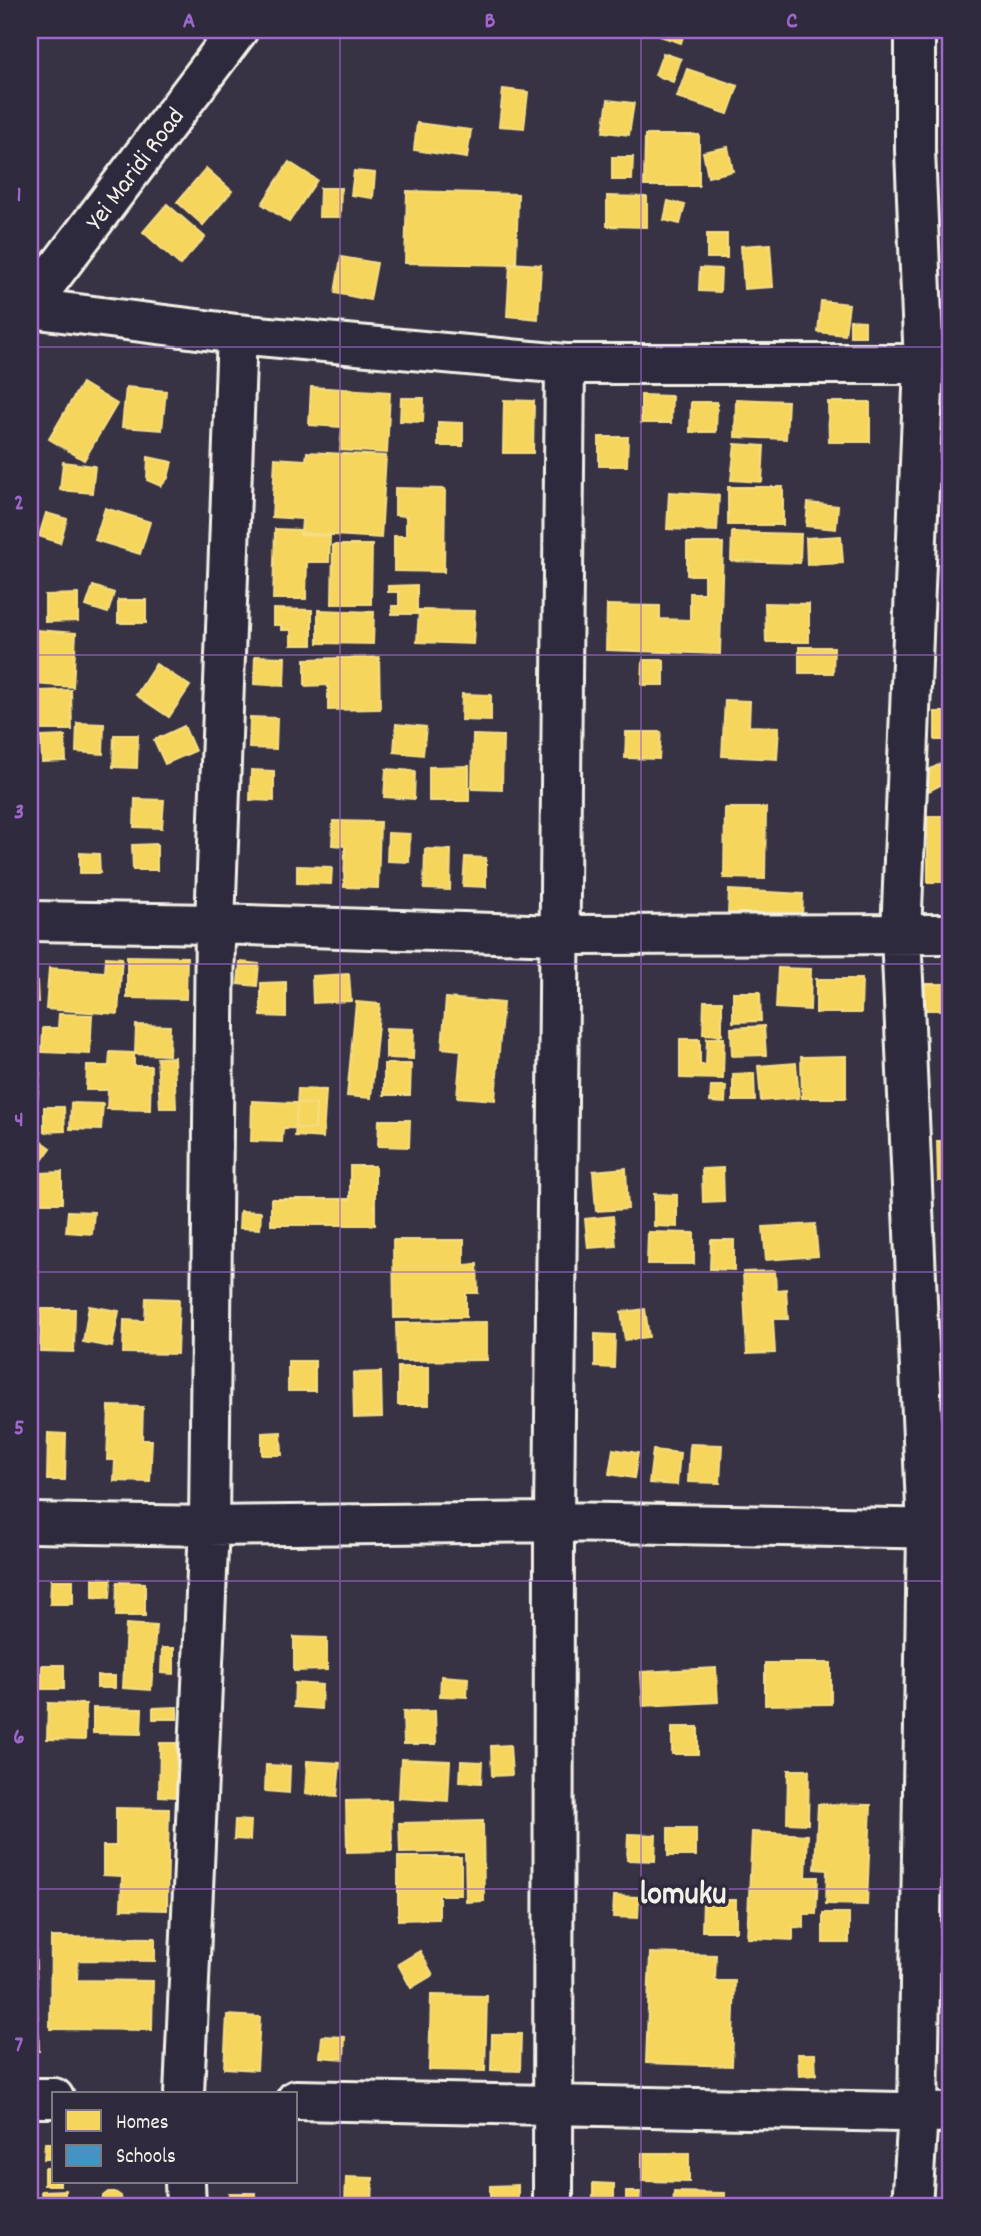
<svg xmlns="http://www.w3.org/2000/svg" width="981" height="2236" viewBox="0 0 981 2236" font-family="Dekko,sans-serif">
<style>
.built{fill:#433f4e}
.homes{fill:#f6d55c;stroke:#f5dd86;stroke-width:2}
.schools{fill:#4393c3;stroke:#78afce;stroke-width:2}
.lines{fill:none;stroke-linecap:round;stroke-linejoin:round}
.minor-casing{stroke:#f4f1e8;stroke-width:44}
.major-casing{stroke:#f4f1e8;stroke-width:44}
.minor{stroke:#2f2a3d;stroke-width:38}
.major{stroke:#2f2a3d;stroke-width:38}
.grid{fill:none;stroke:#9f67cb;stroke-width:2;stroke-opacity:0.55}
.labels{text-anchor:middle;stroke-width:7;stroke-linejoin:round;paint-order:stroke}
.street-label{font-size:26px;fill:#f4f1e8;stroke:#2f2a3d}
.district-label{font-size:33px;font-weight:bold;fill:#f4f1e8;stroke:#2f2a3d}
.neatline{fill:none;stroke:#9f67cb;stroke-width:2.5}
.grid-label{font-size:23px;text-anchor:middle;font-weight:bold;fill:#9f67cb}
</style>
<rect width="100%" height="100%" fill="#373244"/>
<filter id="ink" filterUnits="userSpaceOnUse"><feTurbulence type="fractalNoise" baseFrequency=".0143" numOctaves="2"/><feDisplacementMap in="SourceGraphic" scale="14" xChannelSelector="R" yChannelSelector="G"/><feConvolveMatrix kernelMatrix="1 2 1 2 8 2 1 2 1" color-interpolation-filters="sRGB"/></filter>
<g filter="url(#ink)">
<path class="built" d="M 934,1549 L 951,1549 L 951,2071 L 930,2070 Z"/>
<path class="homes" d="M 662,30 L 685,30 L 681,43 L 660,36 Z
M 663,53 L 681,59 L 673,82 L 655,75 Z
M 687,69 L 738,86 L 728,114 L 677,97 Z
M 503,89 L 528,92 L 524,128 L 499,126 Z
M 608,100 L 634,103 L 629,135 L 603,132 Z
M 417,123 L 471,130 L 467,158 L 414,150 Z
M 645,135 L 699,135 L 699,186 L 644,186 Z
M 728,147 L 733,171 L 708,177 L 703,152 Z
M 612,157 L 633,157 L 632,180 L 612,180 Z
M 289,162 L 317,180 L 289,222 L 262,204 Z
M 206,168 L 232,191 L 203,225 L 177,202 Z
M 354,171 L 375,173 L 373,198 L 351,195 Z
M 320,188 L 341,188 L 340,217 L 319,217 Z
M 407,191 L 518,194 L 516,265 L 405,263 Z
M 607,196 L 647,197 L 647,227 L 607,226 Z
M 668,201 L 685,205 L 680,224 L 664,220 Z
M 167,204 L 205,237 L 180,265 L 143,232 Z
M 707,234 L 727,234 L 727,258 L 707,258 Z
M 770,244 L 773,287 L 744,289 L 741,246 Z
M 341,257 L 377,263 L 370,300 L 335,293 Z
M 510,263 L 541,265 L 538,319 L 507,316 Z
M 700,268 L 721,269 L 720,292 L 699,291 Z
M 821,301 L 849,304 L 845,335 L 818,332 Z
M 850,320 L 865,321 L 865,336 L 850,336 Z
M 82,383 L 117,404 L 84,460 L 49,439 Z
M 126,387 L 166,391 L 162,430 L 122,427 Z
M 311,387 L 390,392 L 387,453 L 340,450 L 342,427 L 309,425 Z
M 641,395 L 672,396 L 671,423 L 641,423 Z
M 401,398 L 424,398 L 423,422 L 400,421 Z
M 736,399 L 788,401 L 786,439 L 735,437 Z
M 504,400 L 534,401 L 533,453 L 503,453 Z
M 691,402 L 717,402 L 716,432 L 690,432 Z
M 828,402 L 870,402 L 870,442 L 829,442 Z
M 946,402 L 951,402 L 951,434 L 942,433 Z
M 438,422 L 463,423 L 463,446 L 438,446 Z
M 599,437 L 628,437 L 627,466 L 599,466 Z
M 735,444 L 764,446 L 762,482 L 731,480 Z
M 307,452 L 386,456 L 381,538 L 301,533 L 302,519 L 272,517 L 275,458 L 306,460 Z
M 148,457 L 172,462 L 168,478 L 161,486 L 147,480 Z
M 63,462 L 95,466 L 92,493 L 60,490 Z
M 728,487 L 783,487 L 783,525 L 728,525 Z
M 395,488 L 445,489 L 444,572 L 394,571 L 394,536 L 406,536 L 406,516 L 395,515 Z
M 669,492 L 719,495 L 717,531 L 667,529 Z
M 808,503 L 838,506 L 836,529 L 806,526 Z
M 30,506 L 35,508 L 30,522 Z
M 105,508 L 150,522 L 140,554 L 95,540 Z
M 46,513 L 67,519 L 60,543 L 39,536 Z
M 275,529 L 300,530 L 300,535 L 330,536 L 329,562 L 307,562 L 306,599 L 273,599 Z
M 732,532 L 801,534 L 800,563 L 731,561 Z
M 841,536 L 843,563 L 807,565 L 806,538 Z
M 687,543 L 723,543 L 720,654 L 606,650 L 607,605 L 660,606 L 660,619 L 690,620 L 690,593 L 704,593 L 704,575 L 687,575 Z
M 333,545 L 372,545 L 371,604 L 332,604 Z
M 417,585 L 417,614 L 392,614 L 392,606 L 399,606 L 399,592 L 388,592 L 388,586 Z
M 93,586 L 114,593 L 108,613 L 86,606 Z
M 78,594 L 78,621 L 45,622 L 45,595 Z
M 118,600 L 146,600 L 146,623 L 118,623 Z
M 765,603 L 809,604 L 809,642 L 766,642 Z
M 948,604 L 951,604 L 951,636 L 947,636 Z
M 273,609 L 312,610 L 312,645 L 291,645 L 291,630 L 281,630 L 281,625 L 273,625 Z
M 318,610 L 374,612 L 373,644 L 318,643 Z
M 419,610 L 475,611 L 473,644 L 417,642 Z
M 36,630 L 76,633 L 73,687 L 33,684 Z
M 799,647 L 834,647 L 833,673 L 799,673 Z
M 255,656 L 285,657 L 284,686 L 254,684 Z
M 379,657 L 380,709 L 328,710 L 328,685 L 305,686 L 305,659 Z
M 643,660 L 664,660 L 664,685 L 642,685 Z
M 156,664 L 190,686 L 169,717 L 136,695 Z
M 71,690 L 72,730 L 37,730 L 35,691 Z
M 462,694 L 491,695 L 491,721 L 461,720 Z
M 725,700 L 750,701 L 749,726 L 779,727 L 777,759 L 722,756 Z
M 935,712 L 951,712 L 951,740 L 935,740 Z
M 250,717 L 277,718 L 276,749 L 249,748 Z
M 77,723 L 104,724 L 103,754 L 76,752 Z
M 396,724 L 426,727 L 423,755 L 394,752 Z
M 184,726 L 195,751 L 165,764 L 154,740 Z
M 626,732 L 661,732 L 659,759 L 625,758 Z
M 114,735 L 138,735 L 137,768 L 113,767 Z
M 473,735 L 503,736 L 502,790 L 472,789 Z
M 65,736 L 66,761 L 42,762 L 41,737 Z
M 940,764 L 948,781 L 929,791 L 921,774 Z
M 469,766 L 469,801 L 429,801 L 429,767 Z
M 386,769 L 415,771 L 414,799 L 384,797 Z
M 251,770 L 274,771 L 274,801 L 250,800 Z
M 30,783 L 34,783 L 30,887 Z
M 135,799 L 164,800 L 162,828 L 134,827 Z
M 725,808 L 766,808 L 765,879 L 724,878 Z
M 928,816 L 951,816 L 951,882 L 928,882 Z
M 333,821 L 380,822 L 378,888 L 344,887 L 345,846 L 332,845 Z
M 388,833 L 410,834 L 409,862 L 387,861 Z
M 157,844 L 157,870 L 133,870 L 132,845 Z
M 425,849 L 451,850 L 450,890 L 424,889 Z
M 80,853 L 99,854 L 100,873 L 80,873 Z
M 465,857 L 486,858 L 486,887 L 463,886 Z
M 297,866 L 332,867 L 331,884 L 297,883 Z
M 729,890 L 803,894 L 802,917 L 728,914 Z
M 127,956 L 187,957 L 186,999 L 127,998 Z
M 106,957 L 122,958 L 118,1014 L 46,1009 L 49,968 L 105,972 Z
M 240,962 L 259,964 L 257,986 L 238,984 Z
M 778,968 L 811,969 L 810,1010 L 776,1008 Z
M 349,974 L 351,1001 L 313,1003 L 312,976 Z
M 816,979 L 862,979 L 861,1013 L 816,1013 Z
M 30,982 L 37,982 L 38,1002 L 30,1002 Z
M 286,982 L 286,1017 L 261,1016 L 261,983 Z
M 925,984 L 947,984 L 947,1010 L 925,1010 Z
M 733,992 L 760,992 L 761,1021 L 733,1022 Z
M 446,998 L 503,1003 L 495,1100 L 457,1097 L 461,1050 L 442,1048 Z
M 704,1001 L 722,1001 L 722,1035 L 703,1034 Z
M 356,1002 L 380,1004 L 371,1098 L 347,1096 Z
M 59,1014 L 92,1015 L 90,1054 L 42,1052 L 43,1028 L 58,1028 Z
M 136,1025 L 170,1026 L 169,1055 L 135,1054 Z
M 764,1026 L 766,1055 L 732,1056 L 731,1028 Z
M 386,1028 L 414,1029 L 413,1059 L 386,1058 Z
M 30,1030 L 35,1030 L 35,1048 L 30,1048 Z
M 707,1038 L 724,1038 L 723,1079 L 680,1078 L 680,1039 L 700,1039 L 700,1065 L 706,1065 Z
M 110,1052 L 134,1053 L 134,1066 L 151,1066 L 150,1110 L 107,1109 L 108,1090 L 86,1090 L 87,1066 L 109,1066 Z
M 846,1056 L 846,1098 L 802,1098 L 801,1057 Z
M 174,1057 L 176,1108 L 160,1108 L 157,1058 Z
M 796,1063 L 799,1098 L 761,1101 L 758,1066 Z
M 384,1064 L 411,1064 L 410,1095 L 384,1095 Z
M 30,1072 L 40,1073 L 37,1102 L 30,1102 Z
M 754,1073 L 755,1101 L 733,1101 L 733,1074 Z
M 711,1086 L 726,1086 L 725,1103 L 710,1102 Z
M 298,1089 L 326,1090 L 323,1138 L 295,1136 Z
M 252,1101 L 316,1104 L 315,1129 L 283,1128 L 282,1142 L 251,1141 Z
M 71,1103 L 103,1104 L 101,1130 L 70,1129 Z
M 44,1107 L 64,1107 L 65,1131 L 44,1132 Z
M 379,1120 L 410,1120 L 409,1147 L 378,1146 Z
M 33,1135 L 51,1148 L 33,1173 L 30,1171 L 30,1140 Z
M 937,1141 L 951,1141 L 951,1181 L 938,1181 Z
M 350,1166 L 375,1166 L 375,1225 L 271,1225 L 271,1199 L 350,1199 Z
M 626,1168 L 628,1209 L 596,1211 L 593,1171 Z
M 723,1168 L 724,1201 L 703,1202 L 702,1169 Z
M 62,1172 L 62,1203 L 39,1203 L 39,1173 Z
M 654,1194 L 677,1195 L 677,1227 L 654,1226 Z
M 68,1211 L 94,1212 L 92,1234 L 66,1232 Z
M 240,1211 L 261,1212 L 260,1229 L 239,1228 Z
M 613,1216 L 616,1246 L 588,1248 L 585,1219 Z
M 815,1224 L 818,1256 L 766,1260 L 763,1227 Z
M 648,1232 L 694,1233 L 694,1264 L 647,1264 Z
M 393,1240 L 464,1240 L 464,1265 L 477,1264 L 478,1293 L 466,1293 L 466,1317 L 394,1318 Z
M 711,1240 L 734,1240 L 734,1270 L 710,1269 Z
M 775,1271 L 776,1290 L 786,1289 L 788,1319 L 773,1319 L 775,1353 L 747,1354 L 743,1272 Z
M 146,1298 L 179,1299 L 177,1354 L 123,1353 L 124,1320 L 145,1321 Z
M 89,1306 L 119,1311 L 112,1347 L 83,1342 Z
M 41,1309 L 75,1309 L 74,1352 L 40,1351 Z
M 645,1309 L 649,1337 L 625,1340 L 621,1312 Z
M 487,1322 L 487,1360 L 397,1361 L 396,1323 Z
M 595,1334 L 615,1335 L 614,1368 L 595,1367 Z
M 288,1361 L 315,1361 L 315,1391 L 288,1391 Z
M 398,1367 L 429,1367 L 429,1405 L 398,1405 Z
M 381,1372 L 382,1417 L 354,1418 L 353,1373 Z
M 109,1406 L 143,1407 L 142,1440 L 152,1440 L 150,1482 L 114,1481 L 115,1460 L 107,1460 Z
M 281,1432 L 282,1455 L 262,1455 L 262,1433 Z
M 48,1433 L 66,1434 L 65,1480 L 47,1480 Z
M 690,1444 L 722,1445 L 720,1483 L 688,1482 Z
M 613,1449 L 638,1453 L 634,1478 L 609,1474 Z
M 653,1450 L 680,1453 L 677,1485 L 649,1483 Z
M 93,1578 L 111,1579 L 110,1598 L 93,1597 Z
M 51,1580 L 73,1580 L 73,1604 L 50,1604 Z
M 117,1582 L 145,1583 L 145,1616 L 116,1616 Z
M 126,1624 L 156,1626 L 151,1690 L 123,1688 Z
M 294,1637 L 327,1638 L 327,1670 L 294,1671 Z
M 162,1648 L 174,1648 L 174,1674 L 161,1673 Z
M 765,1663 L 831,1663 L 831,1704 L 765,1705 Z
M 42,1665 L 64,1665 L 64,1689 L 41,1689 Z
M 716,1668 L 718,1702 L 643,1706 L 641,1672 Z
M 97,1676 L 115,1676 L 115,1688 L 97,1688 Z
M 441,1676 L 468,1678 L 467,1697 L 440,1696 Z
M 295,1683 L 322,1685 L 321,1709 L 294,1707 Z
M 48,1703 L 86,1704 L 85,1740 L 47,1739 Z
M 177,1707 L 177,1719 L 153,1719 L 153,1708 Z
M 93,1708 L 142,1709 L 141,1734 L 93,1733 Z
M 435,1711 L 436,1744 L 404,1744 L 403,1712 Z
M 672,1727 L 698,1727 L 698,1754 L 672,1754 Z
M 160,1743 L 177,1743 L 176,1797 L 159,1796 Z
M 510,1745 L 512,1775 L 492,1776 L 491,1746 Z
M 401,1759 L 450,1761 L 448,1801 L 399,1798 Z
M 307,1761 L 340,1763 L 337,1796 L 305,1794 Z
M 461,1761 L 482,1762 L 481,1783 L 460,1782 Z
M 266,1765 L 290,1766 L 289,1793 L 265,1791 Z
M 788,1770 L 809,1770 L 808,1824 L 787,1823 Z
M 391,1800 L 392,1851 L 347,1852 L 346,1801 Z
M 818,1804 L 871,1805 L 867,1905 L 826,1904 L 827,1870 L 815,1869 Z
M 116,1808 L 169,1809 L 167,1910 L 121,1909 L 122,1876 L 103,1875 L 103,1846 L 116,1846 Z
M 235,1820 L 251,1821 L 250,1840 L 234,1839 Z
M 483,1821 L 484,1901 L 466,1902 L 465,1852 L 400,1853 L 399,1823 Z
M 668,1828 L 696,1828 L 696,1856 L 668,1856 Z
M 752,1832 L 808,1835 L 806,1877 L 818,1877 L 816,1914 L 804,1914 L 804,1928 L 793,1927 L 793,1940 L 747,1938 Z
M 628,1834 L 656,1835 L 655,1861 L 627,1860 Z
M 398,1857 L 461,1857 L 461,1895 L 439,1895 L 439,1919 L 398,1920 Z
M 30,1883 L 32,1883 L 34,1909 L 30,1909 Z
M 614,1896 L 639,1897 L 638,1918 L 613,1917 Z
M 703,1900 L 736,1900 L 736,1931 L 702,1931 Z
M 823,1913 L 849,1913 L 849,1943 L 823,1943 Z
M 51,1937 L 155,1938 L 155,1961 L 78,1960 L 77,1980 L 153,1981 L 152,2030 L 50,2029 Z
M 35,1938 L 39,2051 L 30,2051 L 30,1939 Z
M 420,1951 L 433,1975 L 411,1988 L 398,1964 Z
M 650,1953 L 716,1955 L 715,1981 L 735,1981 L 732,2066 L 646,2063 Z
M 431,1995 L 487,1996 L 485,2071 L 429,2070 Z
M 227,2015 L 260,2017 L 257,2070 L 224,2068 Z
M 492,2034 L 521,2034 L 520,2071 L 491,2070 Z
M 322,2036 L 345,2037 L 344,2059 L 320,2057 Z
M 798,2054 L 815,2054 L 816,2075 L 799,2076 Z
M 45,2143 L 54,2143 L 54,2159 L 44,2159 Z
M 642,2153 L 689,2153 L 689,2182 L 642,2181 Z
M 44,2168 L 54,2168 L 54,2182 L 60,2182 L 60,2185 L 44,2185 Z
M 346,2177 L 373,2178 L 372,2206 L 345,2206 Z
M 593,2183 L 614,2184 L 614,2206 L 593,2206 Z
M 518,2185 L 518,2206 L 490,2206 L 490,2186 Z
M 65,2190 L 65,2206 L 42,2206 L 41,2191 Z
M 108,2192 L 115,2192 L 121,2196 L 122,2206 L 102,2206 L 103,2196 Z
M 626,2192 L 640,2192 L 639,2206 L 626,2206 Z
M 674,2192 L 725,2193 L 725,2206 L 673,2206 Z
M 229,2193 L 256,2193 L 256,2206 L 228,2206 Z
M 136,2204 L 167,2204 L 167,2206 L 136,2206 Z"/>
<path class="schools" d="M 945,1730 L 951,1730 L 951,1768 L 946,1768 Z
M 944,1776 L 951,1776 L 951,1977 L 941,1977 Z"/>
<g class="lines">
<defs>
<path id="minor" d="M 30,308 L 237,334 L 565,364 L 924,364
M 30,921 L 215,924 L 559,935 L 951,934
M 30,1523 L 209,1526 L 554,1522 L 951,1529
M 184,2094 L 209,1526 L 215,924 L 237,334
M 30,2098 L 54,2098
M 296,2100 L 951,2113
M 185,2182 L 186,2206
M 553,2206 L 554,1522 L 565,364
M 912,2206 L 918,2113 L 927,1530 L 901,934 L 924,364 L 915,150 L 915,30"/>
<g id="major">
<path id="s1" d="M 30,305 L 238,30"/>
</g>
</defs>
<use href="#minor" class="minor-casing"/>
<use href="#major" class="major-casing"/>
<use href="#minor" class="minor"/>
<use href="#major" class="major"/>
</g>
</g>
<path class="grid" d="M 340,30 L 340,2206M 641,30 L 641,2206M 30,347 L 951,347M 30,655 L 951,655M 30,964 L 951,964M 30,1272 L 951,1272M 30,1581 L 951,1581M 30,1889 L 951,1889"/>
<g class="labels">
<g class="street-label">
<text dy="9" stroke="none"><textPath href="#s1" startOffset="172">Yei Maridi Road</textPath></text>
</g>
<g class="district-label">
<text x="683" y="1903">lomuku</text>
</g>
</g>
<rect width="981" height="2236" fill="none" stroke="#2f2a3d" stroke-width="77"/>
<rect x="52" y="2092" width="245" height="91" fill="#2f2a3d" stroke="#7e7a81" stroke-width="2"/>
<rect x="66" y="2110" width="35" height="21" fill="#f6d55c" stroke="#7e7a81" stroke-width="2"/>
<text x="116" y="2128" font-size="21" fill="#f4f1e8">Homes</text>
<rect x="66" y="2145" width="35" height="21" fill="#4393c3" stroke="#7e7a81" stroke-width="2"/>
<text x="116" y="2162" font-size="21" fill="#f4f1e8">Schools</text>
<rect x="38" y="38" width="904" height="2160" class="neatline"/>
<g class="grid-label">
<text x="189" y="27">A</text>
<text x="490" y="27">B</text>
<text x="792" y="27">C</text>
<text x="19" y="201">1</text>
<text x="19" y="509">2</text>
<text x="19" y="818">3</text>
<text x="19" y="1126">4</text>
<text x="19" y="1434">5</text>
<text x="19" y="1743">6</text>
<text x="19" y="2051">7</text>
</g>
</svg>
